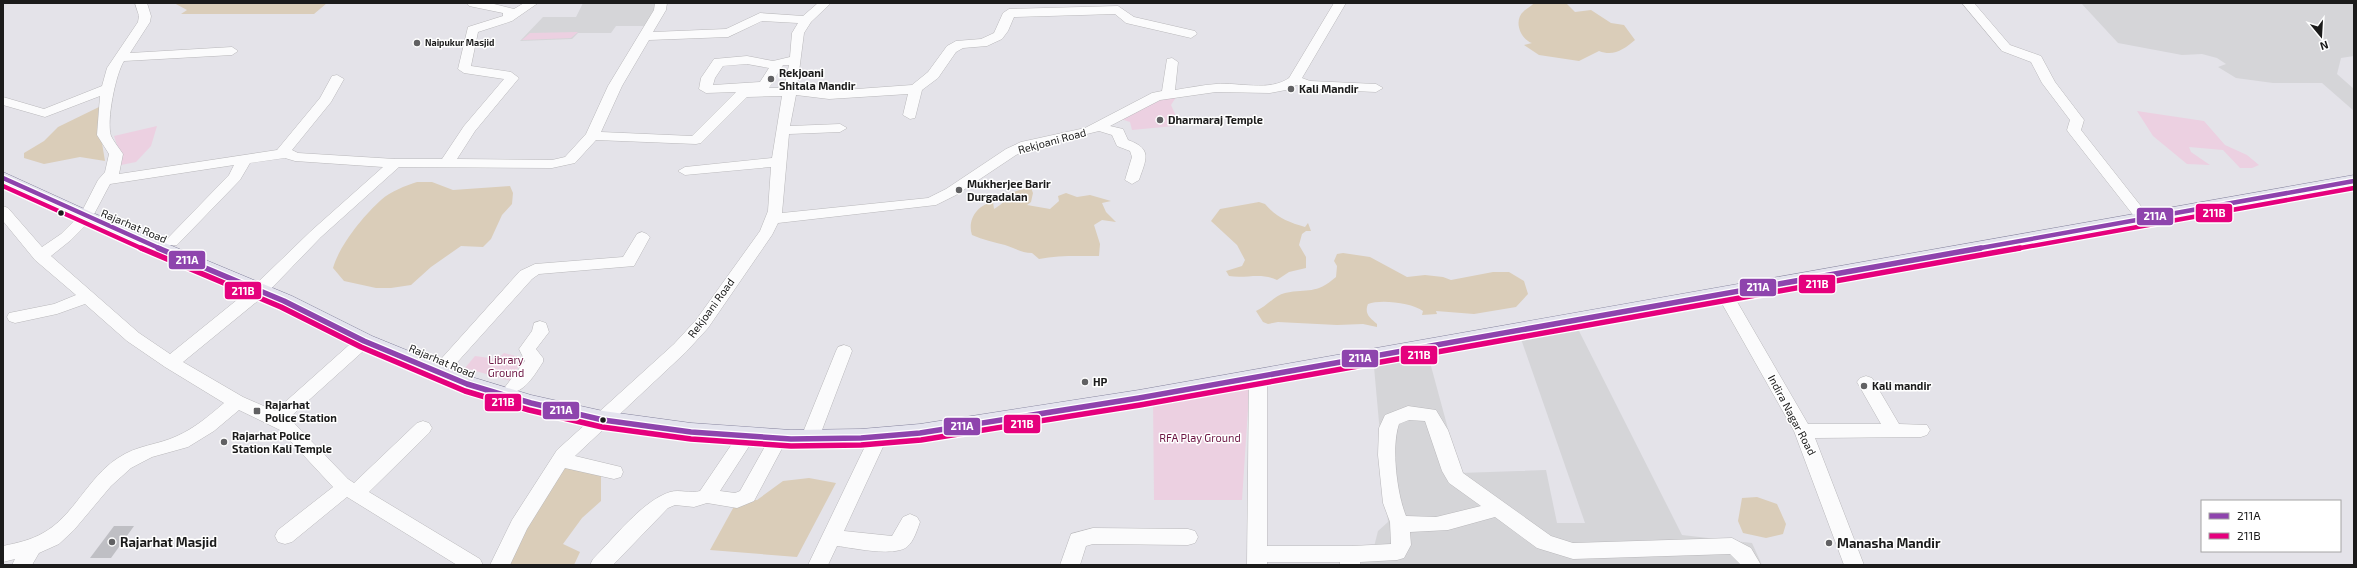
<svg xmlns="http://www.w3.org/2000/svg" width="2357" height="568" viewBox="0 0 2357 568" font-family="'Exo 2',sans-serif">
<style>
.residential{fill:#d5d5d8}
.park{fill:#ecd0e1}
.water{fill:#dacdb9}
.building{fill:#bfbfc4}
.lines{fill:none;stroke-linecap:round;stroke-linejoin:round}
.minor-casing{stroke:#b9b8bb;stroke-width:1}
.major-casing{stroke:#85839d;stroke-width:1}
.minor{fill:#fbfbfc;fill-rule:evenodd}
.major{fill:#e4e4ee;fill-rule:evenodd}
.bus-1-far1-casing{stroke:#fff;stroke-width:7}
.bus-1-casing{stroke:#fff;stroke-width:8}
.bus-2-far1-casing{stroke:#fff;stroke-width:7}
.bus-2-casing{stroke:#fff;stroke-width:8}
.bus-1-far1{stroke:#8e44ad;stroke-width:4.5}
.bus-1{stroke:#8e44ad;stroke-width:5.5}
.bus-2-far1{stroke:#e5007d;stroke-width:4.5}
.bus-2{stroke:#e5007d;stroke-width:5.5}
.poi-dot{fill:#616163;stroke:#fff;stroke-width:1.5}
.bus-dot{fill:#1b1b1b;stroke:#fff;stroke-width:1.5}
.labels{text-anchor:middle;stroke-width:3;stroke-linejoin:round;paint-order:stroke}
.far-poi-label{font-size:9px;font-weight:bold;fill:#1b1b1b;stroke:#fff;text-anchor:start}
.poi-label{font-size:11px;font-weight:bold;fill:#1b1b1b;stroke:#fff;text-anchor:start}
.street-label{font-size:11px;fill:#1b1b1b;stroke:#fff}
.park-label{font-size:11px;fill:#6c1543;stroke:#fff}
.near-poi-label{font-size:13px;font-weight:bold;fill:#1b1b1b;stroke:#fff;text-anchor:start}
.line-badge{stroke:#fff;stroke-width:1.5}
.badge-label{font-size:11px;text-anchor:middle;font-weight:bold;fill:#fff}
</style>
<rect width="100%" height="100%" fill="#e4e3e9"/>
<path class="residential" d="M 583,3 L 658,3 L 648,26 L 616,26 L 611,33 L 578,33 L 572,39 L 520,41 L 543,17 L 576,17 Z
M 2081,3 L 2354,3 L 2354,56 L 2341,58 L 2337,74 L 2354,89 L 2354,111 L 2322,83 L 2273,83 L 2236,78 L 2218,67 L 2226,64 L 2217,58 L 2202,54 L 2182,55 L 2118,43 Z
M 1576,325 L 1682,535 L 1752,543 L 1762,565 L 1361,565 L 1362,546 L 1374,547 L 1378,531 L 1388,522 L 1374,367 L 1428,355 L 1460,473 L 1546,470 L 1557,523 L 1585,523 L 1520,336 Z"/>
<path class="park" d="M 578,32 L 571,38 L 522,40 L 530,33 Z
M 1180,91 L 1171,105 L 1176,116 L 1174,126 L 1132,130 L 1130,122 L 1115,117 Z
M 2137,111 L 2204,121 L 2225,145 L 2247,155 L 2259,165 L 2252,168 L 2240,168 L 2223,150 L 2189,147 L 2191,152 L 2210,165 L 2187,164 L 2153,136 Z
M 157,126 L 151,146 L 136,162 L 116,166 L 120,155 L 114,136 Z
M 504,353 L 523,358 L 511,381 L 465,368 L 475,356 L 497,359 Z
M 1250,379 L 1242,500 L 1154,500 L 1153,398 Z"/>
<path class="water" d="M 174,3 L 327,3 L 314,14 L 181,14 L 187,10 Z
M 1534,3 L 1567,4 L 1575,12 L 1591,10 L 1611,23 L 1624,25 L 1635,40 C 1624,49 1614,57 1599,51 L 1579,61 L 1539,55 L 1524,45 L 1532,43 C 1520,39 1513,20 1524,11 C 1527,8 1532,6 1534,3 Z
M 99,107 L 101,137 L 105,161 L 80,157 L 44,164 L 24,158 L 24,153 L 44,141 L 58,127 Z
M 417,182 L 432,182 L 453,190 L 510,186 L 513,193 L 512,204 L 502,215 L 491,239 L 483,247 L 461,246 L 431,267 L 411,285 L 391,288 L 376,288 L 344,281 L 333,268 C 339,246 364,215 381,200 C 391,191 405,186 417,182 Z
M 1031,188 L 1033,193 L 1031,202 L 1027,205 L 1050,209 L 1059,201 L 1058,196 L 1066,193 L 1077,197 L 1090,195 L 1111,201 L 1102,203 L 1106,212 L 1116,222 L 1102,220 L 1094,225 L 1100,244 L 1099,256 C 1078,256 1058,255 1039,259 L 1032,253 C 1022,253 1015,248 1005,245 C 994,242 983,240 972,235 C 967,220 977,205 993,202 L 994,209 C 1012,199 1004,191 1031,188 Z
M 1259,202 L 1265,204 C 1276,217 1287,222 1305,227 L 1308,223 L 1311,231 L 1306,231 L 1302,234 L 1299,245 L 1306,257 L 1306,268 L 1289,272 L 1277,280 C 1260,272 1246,279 1229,276 L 1226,271 L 1242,266 L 1245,260 L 1237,245 L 1211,221 L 1220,209 Z
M 1343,253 L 1370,257 L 1407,277 L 1425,275 L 1443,277 L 1451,280 L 1493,272 L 1509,272 L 1524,281 L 1528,294 L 1516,307 L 1474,314 L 1436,311 L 1437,314 L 1422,315 L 1423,311 C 1412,303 1381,299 1368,304 C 1364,314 1370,318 1377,324 L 1377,327 L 1363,324 L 1337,325 L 1278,322 L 1268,324 L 1263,322 L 1256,311 C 1266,307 1275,295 1285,293 C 1309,288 1315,295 1336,277 L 1337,266 L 1334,261 L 1337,254 Z
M 563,465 L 601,474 L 601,501 L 582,518 L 563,544 L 580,552 L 574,565 L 505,565 Z
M 809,478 L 836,483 L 797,557 L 710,550 L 737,501 L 757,500 L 783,481 Z
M 1757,497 L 1777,504 L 1786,524 L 1783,534 L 1766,538 L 1743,533 L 1738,521 L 1742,498 Z"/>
<path class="building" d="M 114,526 L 134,526 L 111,558 L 90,558 Z"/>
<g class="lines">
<defs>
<path id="minor" d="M 135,3 L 147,3 L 151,16 L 150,22 L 130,53 L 232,47 L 238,51 L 232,55 L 124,61 C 116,73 106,121 111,136 C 114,142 119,148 123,154 L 119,174 L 277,150 L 320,98 L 332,76 L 337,75 L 344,79 L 331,102 L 292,150 L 298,153 L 395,159 L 442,159 L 464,126 L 504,79 L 464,73 L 458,69 L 468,27 L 503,16 L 503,13 L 469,6 L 467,3 L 490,3 L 514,9 L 524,3 L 538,3 L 512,21 L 478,32 L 471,66 L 511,72 L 519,78 L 475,131 L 457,159 L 552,160 L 565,157 L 586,134 L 608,86 L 654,10 L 655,3 L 667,3 L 666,10 L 653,32 L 726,29 L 760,13 L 803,16 L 818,3 L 831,3 L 811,22 L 804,33 L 797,87 L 829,91 L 912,85 L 928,72 L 947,46 L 956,41 L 981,39 L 994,33 L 1003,13 L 1009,9 L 1118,6 L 1134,17 L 1195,31 L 1197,34 L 1191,38 L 1126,23 L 1115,14 L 1014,17 L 1008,31 L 1002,39 L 987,46 L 963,48 L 956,52 L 938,78 L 922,90 L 915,118 L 910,119 L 903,115 L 908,94 L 829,99 L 796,95 L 790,126 L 840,124 L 847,128 L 840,132 L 789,134 L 782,213 L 928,198 L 946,189 L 1006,149 L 1021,142 L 1085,128 L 1152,93 L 1162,91 L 1167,59 L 1172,58 L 1178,62 L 1175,90 C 1188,88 1202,85 1216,84 C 1239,82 1269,92 1289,78 L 1334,3 L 1346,3 L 1302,78 L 1310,81 L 1376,84 L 1383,88 L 1376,92 L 1308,89 L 1296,85 L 1291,89 L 1270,93 L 1216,92 L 1160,100 L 1110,126 L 1123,129 L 1128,140 C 1153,149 1146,159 1139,180 L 1132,184 L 1125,180 L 1132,157 L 1130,151 L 1117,146 L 1112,135 L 1099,131 L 1030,148 L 1016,155 L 956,195 L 936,205 L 778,223 L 772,235 L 708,328 L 686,352 L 575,456 L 621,467 L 623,472 L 621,477 L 614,479 L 565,468 L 527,529 L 510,565 L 490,565 L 512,520 L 557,450 L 674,344 L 696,320 L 760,231 L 768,211 L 771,167 L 685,175 L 678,171 L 685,167 L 772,158 L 782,96 L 747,97 L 701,143 L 696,144 L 596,140 L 575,163 L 552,168 L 399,167 L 321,237 L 265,295 L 183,362 L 243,397 L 275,411 L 358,337 L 364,335 L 370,337 L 372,341 L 370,345 L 289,418 L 348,479 L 354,483 L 417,423 L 423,421 L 429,423 L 432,428 L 429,433 L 369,492 L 480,559 L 483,565 L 457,565 L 347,497 L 292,542 L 285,544 L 278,542 L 275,536 L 278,530 L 333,487 L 280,430 L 239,410 L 214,431 L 188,447 L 152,457 L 131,468 L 111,486 L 74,530 L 59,544 L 39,553 L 32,565 L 12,565 L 15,559 L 3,562 L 3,546 C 17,543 31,540 43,533 C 74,516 88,477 118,458 C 137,445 158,445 177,436 C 195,428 210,415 224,403 L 165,367 L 127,341 L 85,304 L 57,314 L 15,323 L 9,321 L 7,317 L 9,313 L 54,304 L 76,295 L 35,260 L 3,221 L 3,206 L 8,208 L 42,247 L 61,234 L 80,215 L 98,180 L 105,172 L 109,154 L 97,135 L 100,96 L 45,117 L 3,105 L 3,97 L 44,109 L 102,86 L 107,68 L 138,22 L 139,16 ZM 762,21 L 798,23 L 792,33 L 790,57 L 773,61 L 747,56 L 714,59 L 701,78 L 699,89 L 706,93 L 736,92 L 692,136 L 601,132 L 622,86 L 649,40 L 728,37 ZM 747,64 L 769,68 L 760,82 L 713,85 L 715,78 L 723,66 ZM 783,65 L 789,65 L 784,88 L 769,88 ZM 285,158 L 295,161 L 383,167 L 311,231 L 253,287 L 170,354 L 139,333 L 51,256 L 71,240 L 91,220 L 110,184 L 234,165 L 229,175 L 167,239 L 164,242 L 167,245 L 177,245 L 240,180 L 250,163 Z
M 1962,3 L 1974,3 L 2010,45 L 2041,56 L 2055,82 L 2084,120 L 2081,130 L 2144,210 L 2147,213 L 2144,216 L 2134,216 L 2069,133 L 2067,130 L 2070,120 L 2042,83 L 2031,62 L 2002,51 Z
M 642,232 L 647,234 L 650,237 L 634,266 L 539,274 L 532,279 L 453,367 L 447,369 L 441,367 L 438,363 L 441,359 L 520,271 L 535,264 L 623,257 L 637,234 Z
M 1724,288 L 1730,289 L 1732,293 L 1808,424 L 1881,424 L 1857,382 L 1860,378 L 1866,376 L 1872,378 L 1899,424 L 1927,425 L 1930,430 L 1927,435 L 1921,437 L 1815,438 L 1864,565 L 1844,565 L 1794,431 L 1716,293 L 1718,289 Z
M 540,321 L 546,323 L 549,332 L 536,349 L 543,358 L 543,362 C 535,374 523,396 508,391 L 505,387 L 525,361 L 519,349 L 532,331 L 534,323 Z
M 844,345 L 850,347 L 852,351 L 822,430 L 819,435 L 813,437 L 807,435 L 804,430 L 836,351 L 838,347 Z
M 1258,370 L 1264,372 L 1267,376 L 1267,546 L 1352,546 L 1391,544 L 1390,522 L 1383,503 L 1378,455 L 1379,428 L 1385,415 L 1408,406 L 1436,410 L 1448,430 L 1463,473 L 1551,536 L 1573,543 L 1732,538 L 1751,548 L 1761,565 L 1741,565 L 1730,554 L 1573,559 L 1537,548 L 1495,517 L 1448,530 L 1410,532 L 1411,545 L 1404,558 L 1397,560 L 1360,562 L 1360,565 L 1340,565 L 1340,562 L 1267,562 L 1267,565 L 1247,565 L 1249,376 L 1252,372 ZM 1409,420 L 1425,421 L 1442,471 L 1449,483 L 1481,506 L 1436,517 L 1406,516 C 1397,494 1391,447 1399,424 Z
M 879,429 L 885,431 L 888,436 L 844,531 L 892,536 L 903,517 L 910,514 L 917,517 L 920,522 C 917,530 914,541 907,547 C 893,557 854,548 837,546 L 828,565 L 808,565 L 870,436 L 873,431 Z
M 746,430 L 752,432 L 755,437 L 720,491 L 735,493 L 740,491 L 772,434 L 778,432 L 784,434 L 787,439 L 754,501 L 737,508 L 707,503 L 694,507 L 675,505 L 668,508 L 613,565 L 590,565 L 593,559 C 614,538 642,501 670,492 C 680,489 690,494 700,491 L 740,432 Z
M 1093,528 L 1188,529 L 1195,531 L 1198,537 L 1195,543 L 1188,545 L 1093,544 L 1086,546 L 1080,565 L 1060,565 L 1071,534 Z"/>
<path id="major" d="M 3,172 L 93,213 L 292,296 L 372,336 L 475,378 L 531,395 L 603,411 L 691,423 L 791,430 L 861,429 L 920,424 L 1139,390 L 2354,175 L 2354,187 L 1139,406 L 920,442 L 861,447 L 791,448 L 691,441 L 603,429 L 531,411 L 459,390 L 356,346 L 276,306 L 79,221 L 3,185 Z"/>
</defs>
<use href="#minor" class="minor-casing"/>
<use href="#major" class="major-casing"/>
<use href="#minor" class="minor"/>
<use href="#major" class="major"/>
<defs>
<path id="bus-1-far1" d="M 3,178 L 161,249
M 1975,249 L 2354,181"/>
<path id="bus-1" d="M 158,248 L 284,301 L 364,341 L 467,384 L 531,403 L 603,420 L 691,432 L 791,439 L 861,438 L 920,433 L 1139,398 L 1981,248"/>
<path id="bus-2-far1" d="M 3,186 L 143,249
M 2015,249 L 2354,188"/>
<path id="bus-2" d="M 141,248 L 281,307 L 361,347 L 465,391 L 529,410 L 602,427 L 691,439 L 791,446 L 861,445 L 921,440 L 1140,405 L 2020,248"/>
</defs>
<use href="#bus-1-far1" class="bus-1-far1-casing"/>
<use href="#bus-1" class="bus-1-casing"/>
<use href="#bus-2-far1" class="bus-2-far1-casing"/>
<use href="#bus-2" class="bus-2-casing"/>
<use href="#bus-1-far1" class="bus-1-far1"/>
<use href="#bus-1" class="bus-1"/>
<use href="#bus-2-far1" class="bus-2-far1"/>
<use href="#bus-2" class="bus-2"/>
</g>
<g class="poi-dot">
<circle cx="417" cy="43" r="4"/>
<circle cx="771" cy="79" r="4"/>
<circle cx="1291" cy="89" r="4"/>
<circle cx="1160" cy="120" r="4"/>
<circle cx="959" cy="190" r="4"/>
<circle cx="1085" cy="382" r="4"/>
<circle cx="1864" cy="386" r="4"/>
<rect x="253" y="407" width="8" height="8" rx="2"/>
<circle cx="224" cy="442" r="4"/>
<circle cx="112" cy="542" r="4"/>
<circle cx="1829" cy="543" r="4"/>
</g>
<g class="bus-dot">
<circle cx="61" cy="213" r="3.5"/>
<circle cx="603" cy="420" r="3.5"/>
</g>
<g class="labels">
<g class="far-poi-label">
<text x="425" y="46">Naipukur Masjid</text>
</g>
<g class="poi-label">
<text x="779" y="77">Rekjoani<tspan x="779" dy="13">Shitala Mandir</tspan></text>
<text x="1299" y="93">Kali Mandir</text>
<text x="1168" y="124">Dharmaraj Temple</text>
<text x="967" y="188">Mukherjee Barir<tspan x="967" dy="13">Durgadalan</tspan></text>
<text x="1093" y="386">HP</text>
<text x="1872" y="390">Kali mandir</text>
<text x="265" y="409">Rajarhat<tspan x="265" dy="13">Police Station</tspan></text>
<text x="232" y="440">Rajarhat Police<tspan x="232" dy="13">Station Kali Temple</tspan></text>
</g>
<g class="street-label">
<text transform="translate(1052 141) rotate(-15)" y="4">Rekjoani Road</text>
<text transform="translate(134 226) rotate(23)" y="4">Rajarhat Road</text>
<text transform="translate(711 308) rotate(-54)" y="4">Rekjoani Road</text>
<text transform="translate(442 361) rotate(23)" y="4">Rajarhat Road</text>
<text transform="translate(1792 415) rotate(62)" y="4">Indira Nagar Road</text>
</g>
<g class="park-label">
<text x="506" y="364">Library<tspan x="506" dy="13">Ground</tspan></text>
<text x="1200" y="442">RFA Play Ground</text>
</g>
<g class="near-poi-label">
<text x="120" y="547">Rajarhat Masjid</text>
<text x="1837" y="548">Manasha Mandir</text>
</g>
</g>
<g class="line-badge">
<rect x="2195" y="203" width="38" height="20" rx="4" fill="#e5007d"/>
<rect x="2136" y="207" width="38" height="19" rx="4" fill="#8e44ad"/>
<rect x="168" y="250" width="38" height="20" rx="4" fill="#8e44ad"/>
<rect x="1798" y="274" width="38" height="20" rx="4" fill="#e5007d"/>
<rect x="1739" y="278" width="38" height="19" rx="4" fill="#8e44ad"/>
<rect x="224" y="281" width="38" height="19" rx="4" fill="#e5007d"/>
<rect x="1400" y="345" width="38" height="20" rx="4" fill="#e5007d"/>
<rect x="1341" y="349" width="38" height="19" rx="4" fill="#8e44ad"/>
<rect x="484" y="393" width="38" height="19" rx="4" fill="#e5007d"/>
<rect x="542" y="401" width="38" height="19" rx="4" fill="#8e44ad"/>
<rect x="1003" y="414" width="38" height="20" rx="4" fill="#e5007d"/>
<rect x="943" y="417" width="38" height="19" rx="4" fill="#8e44ad"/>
</g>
<g class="badge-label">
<text x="2214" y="217">211B</text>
<text x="2155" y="220">211A</text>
<text x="187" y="264">211A</text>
<text x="1817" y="288">211B</text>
<text x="1758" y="291">211A</text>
<text x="243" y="295">211B</text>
<text x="1419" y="359">211B</text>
<text x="1360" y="362">211A</text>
<text x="503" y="406">211B</text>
<text x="561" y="414">211A</text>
<text x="1022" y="428">211B</text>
<text x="962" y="430">211A</text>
</g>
<rect width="2357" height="568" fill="none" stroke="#1b1b1b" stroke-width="8"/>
<rect x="2201" y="500" width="140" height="52" fill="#ffffff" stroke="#a4a4a4"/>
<rect x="2209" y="513" width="20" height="6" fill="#8e44ad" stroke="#a4a4a4"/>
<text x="2237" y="520" font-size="12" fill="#1b1b1b">211A</text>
<rect x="2209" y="533" width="20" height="6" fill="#e5007d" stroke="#a4a4a4"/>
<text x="2237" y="540" font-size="12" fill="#1b1b1b">211B</text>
<g transform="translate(2321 36) rotate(162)" stroke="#ffffff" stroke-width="3" paint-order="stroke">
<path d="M0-3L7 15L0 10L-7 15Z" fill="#1b1b1b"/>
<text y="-6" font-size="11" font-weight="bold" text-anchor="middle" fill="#1b1b1b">N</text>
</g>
</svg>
